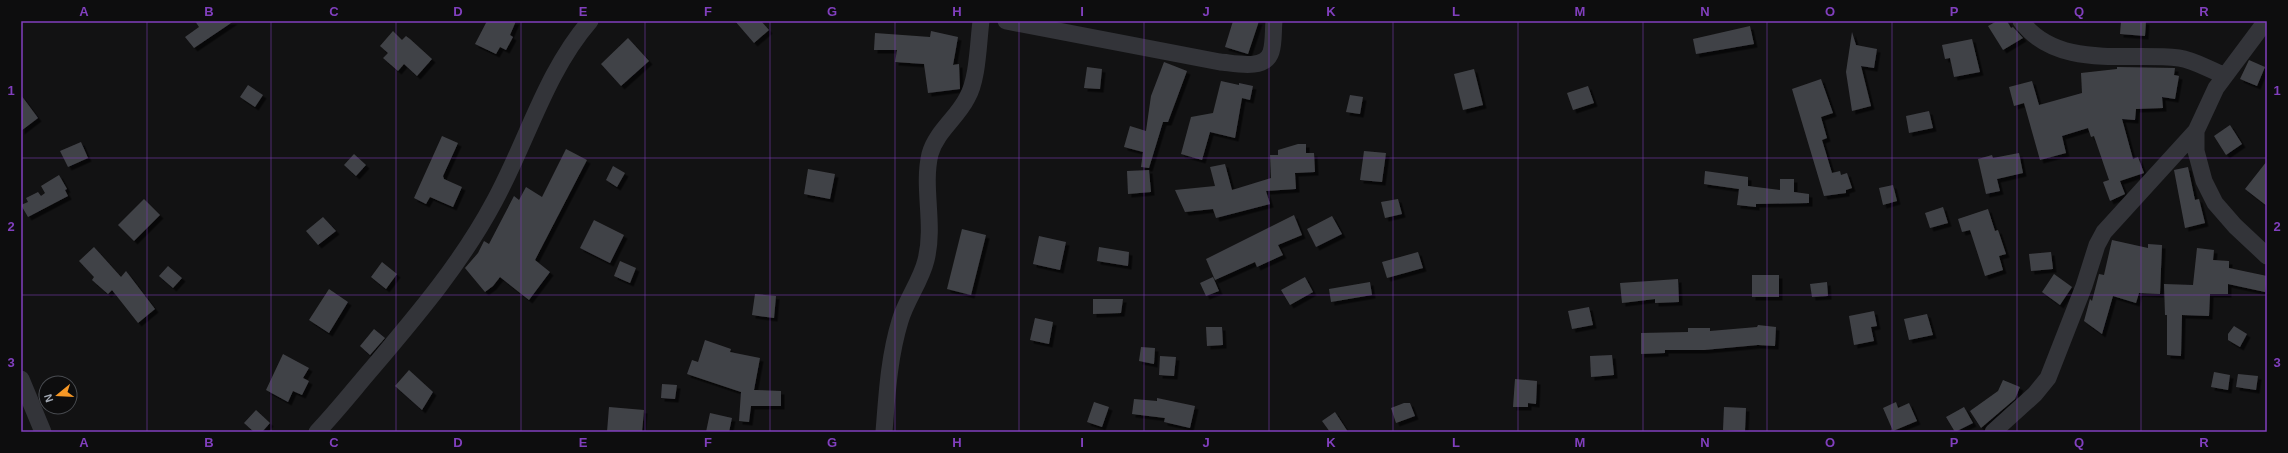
<svg xmlns="http://www.w3.org/2000/svg" width="2288" height="453" viewBox="0 0 2288 453" font-family="Arial,sans-serif">
<style>
.building{fill:#414247;filter:url(#shadow)}
.lines{fill:none;stroke-linecap:round;stroke-linejoin:round}
.street{stroke:#333439;stroke-width:17}
.grid{fill:none;stroke:#813fbe;stroke-width:1;stroke-opacity:0.55}
.neatline{fill:none;stroke:#813fbe;stroke-width:1.5}
.grid-label{font-size:13px;text-anchor:middle;font-weight:bold;fill:#813fbe}
</style>
<defs>
<filter id="shadow"><feDropShadow dx="3.5" dy="3.5" stdDeviation="0" flood-color="#0009"/></filter>
</defs>
<rect width="100%" height="100%" fill="#121213"/>
<path class="building" d="M 195,21 L 234,21 L 194,48 L 185,37 L 199,27 Z
M 487,21 L 516,21 L 510,35 L 513,37 L 506,50 L 500,47 L 496,54 L 475,44 Z
M 735,21 L 761,21 L 769,30 L 754,43 Z
M 1233,21 L 1259,21 L 1248,54 L 1225,47 Z
M 1997,21 L 2007,21 L 2011,28 L 2013,27 L 2023,38 L 2003,50 L 1988,26 Z
M 2121,21 L 2146,21 L 2145,36 L 2120,34 Z
M 1750,26 L 1754,44 L 1696,54 L 1693,39 Z
M 393,31 L 402,40 L 406,36 L 410,39 L 432,59 L 417,76 L 404,64 L 398,71 L 383,58 L 388,53 L 380,46 Z
M 931,31 L 958,37 L 953,65 L 959,64 L 960,89 L 928,93 L 924,64 L 895,62 L 897,50 L 874,50 L 875,33 L 930,37 Z
M 1852,32 L 1856,45 L 1877,49 L 1874,68 L 1861,66 L 1871,106 L 1852,111 L 1846,72 Z
M 628,38 L 649,61 L 621,86 L 601,64 Z
M 1972,39 L 1980,72 L 1954,77 L 1950,58 L 1945,59 L 1942,45 Z
M 2249,60 L 2265,67 L 2257,86 L 2240,79 Z
M 1164,62 L 1187,71 L 1168,122 L 1163,122 L 1149,168 L 1141,167 L 1143,152 L 1124,147 L 1130,126 L 1146,131 L 1151,96 Z
M 1087,67 L 1102,69 L 1100,89 L 1084,88 Z
M 2117,67 L 2175,68 L 2174,75 L 2179,76 L 2175,99 L 2162,97 L 2163,108 L 2136,109 L 2135,120 L 2122,119 L 2133,159 L 2138,157 L 2144,173 L 2120,181 L 2125,194 L 2110,201 L 2103,182 L 2109,180 L 2094,136 L 2091,137 L 2088,128 L 2062,136 L 2066,153 L 2040,160 L 2024,103 L 2014,106 L 2009,87 L 2032,81 L 2039,105 L 2082,93 L 2081,73 L 2117,69 Z
M 1474,69 L 1483,105 L 1463,110 L 1454,74 Z
M 1821,79 L 1833,113 L 1821,117 L 1827,138 L 1822,140 L 1832,173 L 1840,171 L 1841,175 L 1847,173 L 1852,188 L 1846,190 L 1846,193 L 1824,196 L 1792,89 Z
M 1221,81 L 1239,85 L 1239,83 L 1253,86 L 1250,100 L 1242,98 L 1235,138 L 1210,132 L 1202,160 L 1181,154 L 1191,117 L 1213,113 Z
M 248,85 L 263,95 L 255,107 L 240,97 Z
M 1588,86 L 1594,103 L 1573,110 L 1567,93 Z
M 21,95 L 38,118 L 21,131 Z
M 1350,95 L 1363,97 L 1360,114 L 1346,112 Z
M 1929,111 L 1933,128 L 1909,133 L 1906,116 Z
M 2230,125 L 2242,144 L 2226,155 L 2214,136 Z
M 442,136 L 458,143 L 443,176 L 444,179 L 462,187 L 453,207 L 430,197 L 426,204 L 414,198 Z
M 81,142 L 88,158 L 68,167 L 60,151 Z
M 1298,144 L 1306,144 L 1306,153 L 1314,153 L 1315,172 L 1295,173 L 1296,189 L 1266,191 L 1270,204 L 1216,218 L 1213,209 L 1185,212 L 1175,190 L 1215,186 L 1210,167 L 1225,164 L 1232,190 L 1271,178 L 1270,155 L 1278,155 L 1278,150 Z
M 566,149 L 587,160 L 535,260 L 550,272 L 529,300 L 500,277 L 493,286 L 485,292 L 465,268 L 478,253 L 484,241 L 489,244 L 514,196 L 519,200 L 526,187 L 542,197 Z
M 1364,151 L 1386,153 L 1382,182 L 1360,180 Z
M 2019,153 L 2023,173 L 1997,179 L 2000,191 L 1986,194 L 1978,159 L 1992,155 L 1993,158 Z
M 354,154 L 366,165 L 356,176 L 344,165 Z
M 2267,161 L 2267,206 L 2245,189 Z
M 613,166 L 625,173 L 617,187 L 606,180 Z
M 2188,167 L 2195,200 L 2199,199 L 2205,223 L 2185,228 L 2174,170 Z
M 808,169 L 835,174 L 830,199 L 804,194 Z
M 1149,170 L 1151,192 L 1128,194 L 1127,171 Z
M 1705,171 L 1748,177 L 1748,186 L 1780,190 L 1780,179 L 1794,179 L 1794,192 L 1809,194 L 1809,203 L 1756,204 L 1756,207 L 1737,205 L 1739,189 L 1704,184 Z
M 59,175 L 67,189 L 65,190 L 68,196 L 28,217 L 21,205 L 28,202 L 26,198 L 38,192 L 41,196 L 45,193 L 41,186 Z
M 1893,185 L 1897,201 L 1883,205 L 1879,188 Z
M 144,199 L 160,215 L 134,241 L 118,225 Z
M 1398,199 L 1402,214 L 1385,218 L 1381,202 Z
M 1943,207 L 1948,223 L 1930,228 L 1925,213 Z
M 1988,209 L 1995,231 L 1998,230 L 2006,254 L 1999,256 L 2003,270 L 1985,276 L 1970,230 L 1962,232 L 1958,219 Z
M 1294,215 L 1302,235 L 1278,245 L 1283,255 L 1257,267 L 1255,262 L 1215,280 L 1206,259 Z
M 1332,216 L 1342,234 L 1316,247 L 1307,229 Z
M 323,217 L 336,231 L 318,245 L 306,231 Z
M 594,220 L 624,235 L 610,263 L 580,248 Z
M 962,229 L 986,235 L 971,295 L 947,289 Z
M 1039,236 L 1066,242 L 1060,270 L 1033,264 Z
M 2112,240 L 2148,248 L 2148,244 L 2162,245 L 2160,294 L 2139,293 L 2136,303 L 2113,296 L 2102,334 L 2084,321 L 2090,299 L 2092,301 L 2099,274 L 2104,275 Z
M 94,247 L 121,277 L 126,271 L 155,309 L 138,323 L 112,290 L 108,294 L 92,280 L 94,277 L 79,261 Z
M 1099,247 L 1129,252 L 1128,266 L 1097,261 Z
M 2197,248 L 2214,250 L 2213,260 L 2229,261 L 2229,268 L 2267,276 L 2265,292 L 2228,284 L 2228,294 L 2210,294 L 2209,316 L 2182,315 L 2181,356 L 2167,355 L 2167,315 L 2165,315 L 2164,284 L 2193,285 Z
M 1418,252 L 1423,268 L 1387,278 L 1382,262 Z
M 2051,252 L 2053,269 L 2031,271 L 2029,254 Z
M 620,261 L 636,268 L 630,283 L 614,276 Z
M 382,262 L 397,274 L 386,289 L 371,277 Z
M 168,266 L 182,278 L 173,288 L 159,276 Z
M 2054,274 L 2072,287 L 2060,305 L 2042,292 Z
M 1752,275 L 1779,275 L 1779,297 L 1752,297 Z
M 1213,277 L 1219,291 L 1206,296 L 1200,283 Z
M 1305,277 L 1313,292 L 1290,305 L 1281,290 Z
M 1678,279 L 1679,302 L 1655,303 L 1655,299 L 1622,303 L 1620,283 Z
M 1370,282 L 1372,295 L 1331,302 L 1329,289 Z
M 1827,282 L 1828,296 L 1812,297 L 1810,284 Z
M 329,289 L 348,302 L 329,333 L 309,320 Z
M 755,294 L 776,296 L 774,318 L 752,315 Z
M 1093,299 L 1123,299 L 1121,313 L 1093,314 Z
M 1589,307 L 1593,325 L 1572,329 L 1568,311 Z
M 1874,311 L 1877,326 L 1871,327 L 1874,341 L 1854,345 L 1849,316 Z
M 1927,314 L 1933,335 L 1909,340 L 1904,319 Z
M 1035,318 L 1053,322 L 1049,344 L 1030,340 Z
M 1758,325 L 1776,327 L 1775,346 L 1758,345 L 1704,350 L 1665,350 L 1665,353 L 1641,354 L 1641,333 L 1688,332 L 1688,328 L 1710,328 L 1710,331 L 1757,327 Z
M 2234,326 L 2247,334 L 2240,347 L 2228,340 L 2228,334 Z
M 1206,327 L 1222,327 L 1223,345 L 1207,346 Z
M 374,329 L 385,338 L 370,355 L 360,346 Z
M 705,340 L 731,349 L 730,352 L 760,358 L 754,390 L 781,391 L 781,406 L 751,406 L 749,422 L 739,421 L 741,392 L 687,374 L 692,360 L 698,362 Z
M 1141,347 L 1155,348 L 1154,364 L 1139,361 Z
M 283,354 L 309,368 L 303,378 L 309,381 L 302,395 L 293,391 L 288,402 L 266,390 Z
M 1612,355 L 1614,375 L 1591,377 L 1590,356 Z
M 1160,356 L 1176,357 L 1174,376 L 1159,375 Z
M 409,370 L 433,392 L 422,410 L 395,386 Z
M 2214,372 L 2230,375 L 2228,390 L 2211,387 Z
M 2238,374 L 2258,376 L 2256,390 L 2236,387 Z
M 1515,379 L 1537,381 L 1536,404 L 1528,403 L 1528,407 L 1513,407 Z
M 2003,380 L 2020,387 L 2015,399 L 1981,428 L 1970,411 L 1998,391 Z
M 662,384 L 677,385 L 675,399 L 661,398 Z
M 1157,398 L 1195,406 L 1190,428 L 1164,422 L 1165,418 L 1132,414 L 1134,399 L 1157,401 Z
M 1094,402 L 1109,407 L 1102,427 L 1087,422 Z
M 1896,402 L 1898,408 L 1909,403 L 1917,421 L 1893,431 L 1883,408 Z
M 1404,403 L 1410,403 L 1415,416 L 1396,423 L 1391,408 Z
M 609,407 L 644,410 L 642,432 L 607,432 Z
M 1724,407 L 1746,408 L 1745,431 L 1723,430 Z
M 1964,407 L 1973,423 L 1955,432 L 1946,417 Z
M 256,410 L 270,423 L 262,432 L 254,432 L 244,423 Z
M 1335,412 L 1348,432 L 1330,432 L 1322,421 Z
M 710,413 L 732,418 L 729,432 L 706,432 Z"/>
<g class="lines">
<path class="street" d="M 1006,21 L 1220,62 C 1234,63 1265,71 1271,52 C 1274,43 1273,31 1274,21
M 2021,21 C 2057,70 2127,52 2179,58 C 2194,60 2210,70 2224,75
M 2266,21 L 2216,88 L 2196,131 L 2196,151 L 2204,181 L 2215,203 L 2235,226 L 2267,256
M 21,379 L 43,432
M 317,432 C 337,411 355,388 374,366 C 418,314 462,262 494,202 C 527,142 545,73 590,21
M 884,432 C 887,394 889,357 900,321 C 906,300 921,281 926,260 C 935,224 922,188 930,154 C 936,132 957,118 967,98 C 978,79 978,44 981,21
M 1993,432 L 2035,394 L 2048,378 L 2084,286 L 2097,245 L 2104,232 L 2196,131"/>
</g>
<path class="grid" d="M 147,21 L 147,432M 271,21 L 271,432M 396,21 L 396,432M 521,21 L 521,432M 645,21 L 645,432M 770,21 L 770,432M 895,21 L 895,432M 1019,21 L 1019,432M 1144,21 L 1144,432M 1269,21 L 1269,432M 1393,21 L 1393,432M 1518,21 L 1518,432M 1643,21 L 1643,432M 1767,21 L 1767,432M 1892,21 L 1892,432M 2017,21 L 2017,432M 2141,21 L 2141,432M 21,158 L 2267,158M 21,295 L 2267,295"/>
<rect width="2288" height="453" fill="none" stroke="#0d0d0e" stroke-width="44"/>
<g transform="translate(58 395) rotate(252)"><circle r="19" fill="#0d0d0e" stroke="#494c51"/>
<path d="M0-3L7 15L0 10L-7 15Z" fill="#f79826"/>
<text y="-6" font-size="11" font-weight="bold" text-anchor="middle" fill="#a3aab5">N</text>
</g>
<rect x="22" y="22" width="2244" height="409" class="neatline"/>
<g class="grid-label">
<text x="84" y="16">A</text>
<text x="209" y="16">B</text>
<text x="334" y="16">C</text>
<text x="458" y="16">D</text>
<text x="583" y="16">E</text>
<text x="708" y="16">F</text>
<text x="832" y="16">G</text>
<text x="957" y="16">H</text>
<text x="1082" y="16">I</text>
<text x="1206" y="16">J</text>
<text x="1331" y="16">K</text>
<text x="1456" y="16">L</text>
<text x="1580" y="16">M</text>
<text x="1705" y="16">N</text>
<text x="1830" y="16">O</text>
<text x="1954" y="16">P</text>
<text x="2079" y="16">Q</text>
<text x="2204" y="16">R</text>
<text x="11" y="95">1</text>
<text x="2277" y="95">1</text>
<text x="11" y="231">2</text>
<text x="2277" y="231">2</text>
<text x="11" y="367">3</text>
<text x="2277" y="367">3</text>
<text x="84" y="447">A</text>
<text x="209" y="447">B</text>
<text x="334" y="447">C</text>
<text x="458" y="447">D</text>
<text x="583" y="447">E</text>
<text x="708" y="447">F</text>
<text x="832" y="447">G</text>
<text x="957" y="447">H</text>
<text x="1082" y="447">I</text>
<text x="1206" y="447">J</text>
<text x="1331" y="447">K</text>
<text x="1456" y="447">L</text>
<text x="1580" y="447">M</text>
<text x="1705" y="447">N</text>
<text x="1830" y="447">O</text>
<text x="1954" y="447">P</text>
<text x="2079" y="447">Q</text>
<text x="2204" y="447">R</text>
</g>
</svg>
